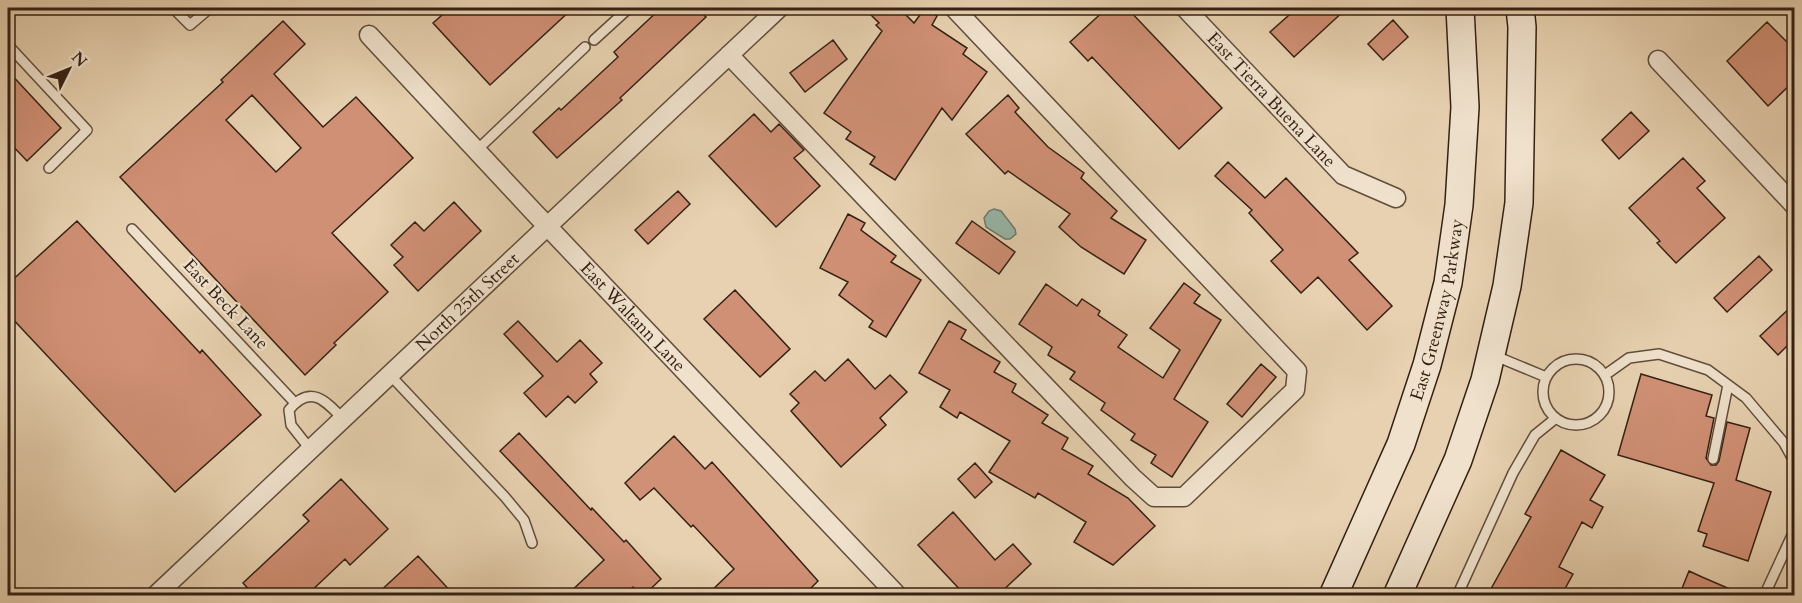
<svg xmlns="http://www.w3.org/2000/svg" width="1802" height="603" viewBox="0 0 1802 603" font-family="Cardo,serif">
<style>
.water{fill:#97b7a8;stroke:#6f7b6d;stroke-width:1.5}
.building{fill:#d09075;stroke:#342114;stroke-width:1.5;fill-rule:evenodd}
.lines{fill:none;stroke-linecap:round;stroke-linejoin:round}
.lane-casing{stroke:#614d3b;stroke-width:12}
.street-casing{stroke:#614d3b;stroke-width:21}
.secondary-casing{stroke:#342114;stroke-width:30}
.lane{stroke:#efe1cc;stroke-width:9}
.street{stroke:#efe1cc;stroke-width:18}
.secondary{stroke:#efe1cc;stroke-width:27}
.labels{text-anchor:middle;stroke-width:4.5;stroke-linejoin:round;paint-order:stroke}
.street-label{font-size:18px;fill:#342114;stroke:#efe1cc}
</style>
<rect width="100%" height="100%" fill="#e7d1b0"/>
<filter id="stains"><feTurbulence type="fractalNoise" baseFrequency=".00333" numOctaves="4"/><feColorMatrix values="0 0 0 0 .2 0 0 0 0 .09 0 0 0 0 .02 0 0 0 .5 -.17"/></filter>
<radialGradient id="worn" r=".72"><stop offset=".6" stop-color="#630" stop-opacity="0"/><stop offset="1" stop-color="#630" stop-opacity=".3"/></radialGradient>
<path class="water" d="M 994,209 L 1001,211 L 1015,229 L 1016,234 L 1010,239 L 1005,239 L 986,227 L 984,218 L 989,211 Z"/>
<path class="building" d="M 450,8 L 573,8 L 490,85 L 433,23 Z
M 661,8 L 697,8 L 706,17 L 620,98 L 622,100 L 557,158 L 533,132 L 559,108 L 561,110 L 618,57 L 614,52 Z
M 864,8 L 899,8 L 914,23 L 925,8 L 937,16 L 932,25 L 967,48 L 963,54 L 987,72 L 952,120 L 942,108 L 895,180 L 870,164 L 875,157 L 846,139 L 851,132 L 824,113 L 882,31 L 876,25 L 879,23 Z
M 1107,8 L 1127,8 L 1222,108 L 1179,149 L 1092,57 L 1088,61 L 1070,42 Z
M 1297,8 L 1347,8 L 1294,57 L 1270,32 Z
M 1393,20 L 1408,37 L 1383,60 L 1368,44 Z
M 283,21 L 305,44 L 274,74 L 323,127 L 356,97 L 413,158 L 332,233 L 388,292 L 334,343 L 336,345 L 305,375 L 120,177 L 223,82 L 221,80 ZM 252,95 L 301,148 L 276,172 L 226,120 Z
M 1767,22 L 1794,49 L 1794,81 L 1768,106 L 1727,61 Z
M 833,40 L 847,59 L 805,92 L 790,73 Z
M 8,71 L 61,128 L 27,161 L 8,141 Z
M 1008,95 L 1019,108 L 1015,112 L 1048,147 L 1084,173 L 1081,178 L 1117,211 L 1111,218 L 1146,240 L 1124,274 L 1081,247 L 1059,227 L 1070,214 L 1008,171 L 1005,174 L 966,134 Z
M 1631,112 L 1649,131 L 1619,159 L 1602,140 Z
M 754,114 L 771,132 L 779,124 L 804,150 L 794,158 L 820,186 L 776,227 L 709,156 Z
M 1683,158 L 1705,181 L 1697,188 L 1725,218 L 1676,263 L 1657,243 L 1660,241 L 1629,208 Z
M 1228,162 L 1265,198 L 1286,178 L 1358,253 L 1349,260 L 1392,306 L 1367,330 L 1318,277 L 1301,293 L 1271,261 L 1283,250 L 1249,213 L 1252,210 L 1215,176 Z
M 678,191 L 690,204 L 648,244 L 635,230 Z
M 454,202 L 481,231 L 418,291 L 394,265 L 403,257 L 391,245 L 415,222 L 424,231 Z
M 848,214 L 865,223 L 861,230 L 896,256 L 891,262 L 921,280 L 886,337 L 869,327 L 873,321 L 839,295 L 848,282 L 820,268 Z
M 77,221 L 200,353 L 202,350 L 261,415 L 175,492 L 8,314 L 8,284 Z
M 972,221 L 1015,252 L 999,274 L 956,243 Z
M 1759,256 L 1772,270 L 1727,312 L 1714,298 Z
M 1184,283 L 1200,295 L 1194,303 L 1221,320 L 1174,399 L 1208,422 L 1172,477 L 1151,463 L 1156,455 L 1131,440 L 1135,434 L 1101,410 L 1105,403 L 1070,379 L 1075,372 L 1048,355 L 1052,347 L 1019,324 L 1046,284 L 1077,306 L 1082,299 L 1100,311 L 1098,315 L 1127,335 L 1118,347 L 1163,378 L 1180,350 L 1150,328 Z
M 735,290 L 790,349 L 760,377 L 704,319 Z
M 1794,304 L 1794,339 L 1778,355 L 1760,336 Z
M 518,321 L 557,362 L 580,340 L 602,363 L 590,374 L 597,382 L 575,403 L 568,396 L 546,417 L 524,393 L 543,376 L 504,334 Z
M 949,321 L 966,330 L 961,339 L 1000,362 L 994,372 L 1016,384 L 1012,392 L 1048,415 L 1042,423 L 1068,438 L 1062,449 L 1093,466 L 1088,474 L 1128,498 L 1155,526 L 1113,565 L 1074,542 L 1086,522 L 1038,493 L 1035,498 L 989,472 L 1010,441 L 960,412 L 957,418 L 940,407 L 950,390 L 919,373 Z
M 848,359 L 875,389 L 890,375 L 907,392 L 880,418 L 886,425 L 841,467 L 791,411 L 799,403 L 790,394 L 815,371 L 825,381 Z
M 1261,364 L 1276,377 L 1242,417 L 1227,404 Z
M 1641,374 L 1712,395 L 1706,416 L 1714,418 L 1706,458 L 1711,465 L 1716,465 L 1719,461 L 1727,422 L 1750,428 L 1736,480 L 1771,492 L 1748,561 L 1703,546 L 1707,534 L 1698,531 L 1714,483 L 1618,455 Z
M 519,433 L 591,510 L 592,508 L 624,542 L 626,540 L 661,579 L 643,596 L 640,596 L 633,587 L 623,596 L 566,596 L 604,560 L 500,451 Z
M 674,436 L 705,469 L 712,462 L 818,581 L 803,596 L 706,596 L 734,569 L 693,525 L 691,527 L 654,488 L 640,500 L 625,483 Z
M 1561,450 L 1605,475 L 1590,500 L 1603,507 L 1592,528 L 1582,522 L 1559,567 L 1573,574 L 1561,596 L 1487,596 L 1531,517 L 1525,514 Z
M 975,463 L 992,482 L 975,498 L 958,479 Z
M 341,479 L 388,529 L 350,565 L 345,559 L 306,596 L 255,596 L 243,583 L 309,521 L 303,515 Z
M 953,512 L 995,560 L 1013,544 L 1031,564 L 997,596 L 966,596 L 918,545 Z
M 418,556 L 455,596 L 375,596 Z
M 1689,571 L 1702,577 L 1746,596 L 1679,596 Z"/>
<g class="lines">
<defs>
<path id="lane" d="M 173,8 L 190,25 L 210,8
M 594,40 L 629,8
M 8,45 L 87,130 L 49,168
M 476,151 L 585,47
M 132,229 L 295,403
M 1493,355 L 1546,377
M1543 392a33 33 0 1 1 66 0a33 33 0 1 1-66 0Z
M 390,375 L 505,497 L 524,520 L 532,543
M 1605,375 L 1629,358 L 1659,354 L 1708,370 L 1746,398 L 1784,443 L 1794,461
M 310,449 L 291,425 L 289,410 C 310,384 325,400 343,419
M 1713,459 L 1728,385
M 1457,596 L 1513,473 L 1535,435 L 1556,418
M 1764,596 L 1794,531"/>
<g id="street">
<path id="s1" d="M 1185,8 L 1343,175 L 1396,198"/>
<path id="s2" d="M 369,35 L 530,208 L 898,596"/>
<path d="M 729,55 L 1133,478 L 1154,497 L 1184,497 L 1295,390 L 1297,371 L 954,8"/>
<path d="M 1658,60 L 1794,205"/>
<path id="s3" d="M 155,596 L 779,8"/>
</g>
<g id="secondary">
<path id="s4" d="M 1333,596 L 1401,444 L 1427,365 L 1448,283 L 1459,205 L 1465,107 L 1460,8"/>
<path d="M 1397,596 L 1458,460 L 1485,380 L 1507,286 L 1519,203 L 1522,27 L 1520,8"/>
</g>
</defs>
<use href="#lane" class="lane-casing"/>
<use href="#street" class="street-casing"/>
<use href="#secondary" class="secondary-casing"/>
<use href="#lane" class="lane"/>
<use href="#street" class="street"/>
<use href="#secondary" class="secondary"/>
</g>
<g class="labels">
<g class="street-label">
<text dy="6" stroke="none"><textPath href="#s1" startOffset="126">East Tierra Buena Lane</textPath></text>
<text dy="6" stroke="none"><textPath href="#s3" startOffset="429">North 25th Street</textPath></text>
<text transform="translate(226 304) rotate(47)" y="6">East Beck Lane</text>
<text dy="6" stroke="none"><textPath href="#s4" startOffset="306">East Greenway Parkway</textPath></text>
<text dy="6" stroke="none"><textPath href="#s2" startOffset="386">East Waltann Lane</textPath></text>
</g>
</g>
<rect width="1802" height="603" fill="none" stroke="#e7d1b0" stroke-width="30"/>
<rect x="9" y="9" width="1784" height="585" fill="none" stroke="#342114" stroke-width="3"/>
<rect x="15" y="15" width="1772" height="573" fill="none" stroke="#342114" stroke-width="1.5"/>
<g transform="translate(69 69) rotate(47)" stroke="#efe1cc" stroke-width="4.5" paint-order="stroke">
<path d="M0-4.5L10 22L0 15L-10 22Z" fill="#342114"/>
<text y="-9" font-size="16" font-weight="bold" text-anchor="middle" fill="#342114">N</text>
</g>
<rect width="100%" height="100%" filter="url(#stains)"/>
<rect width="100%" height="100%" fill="url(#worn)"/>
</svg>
